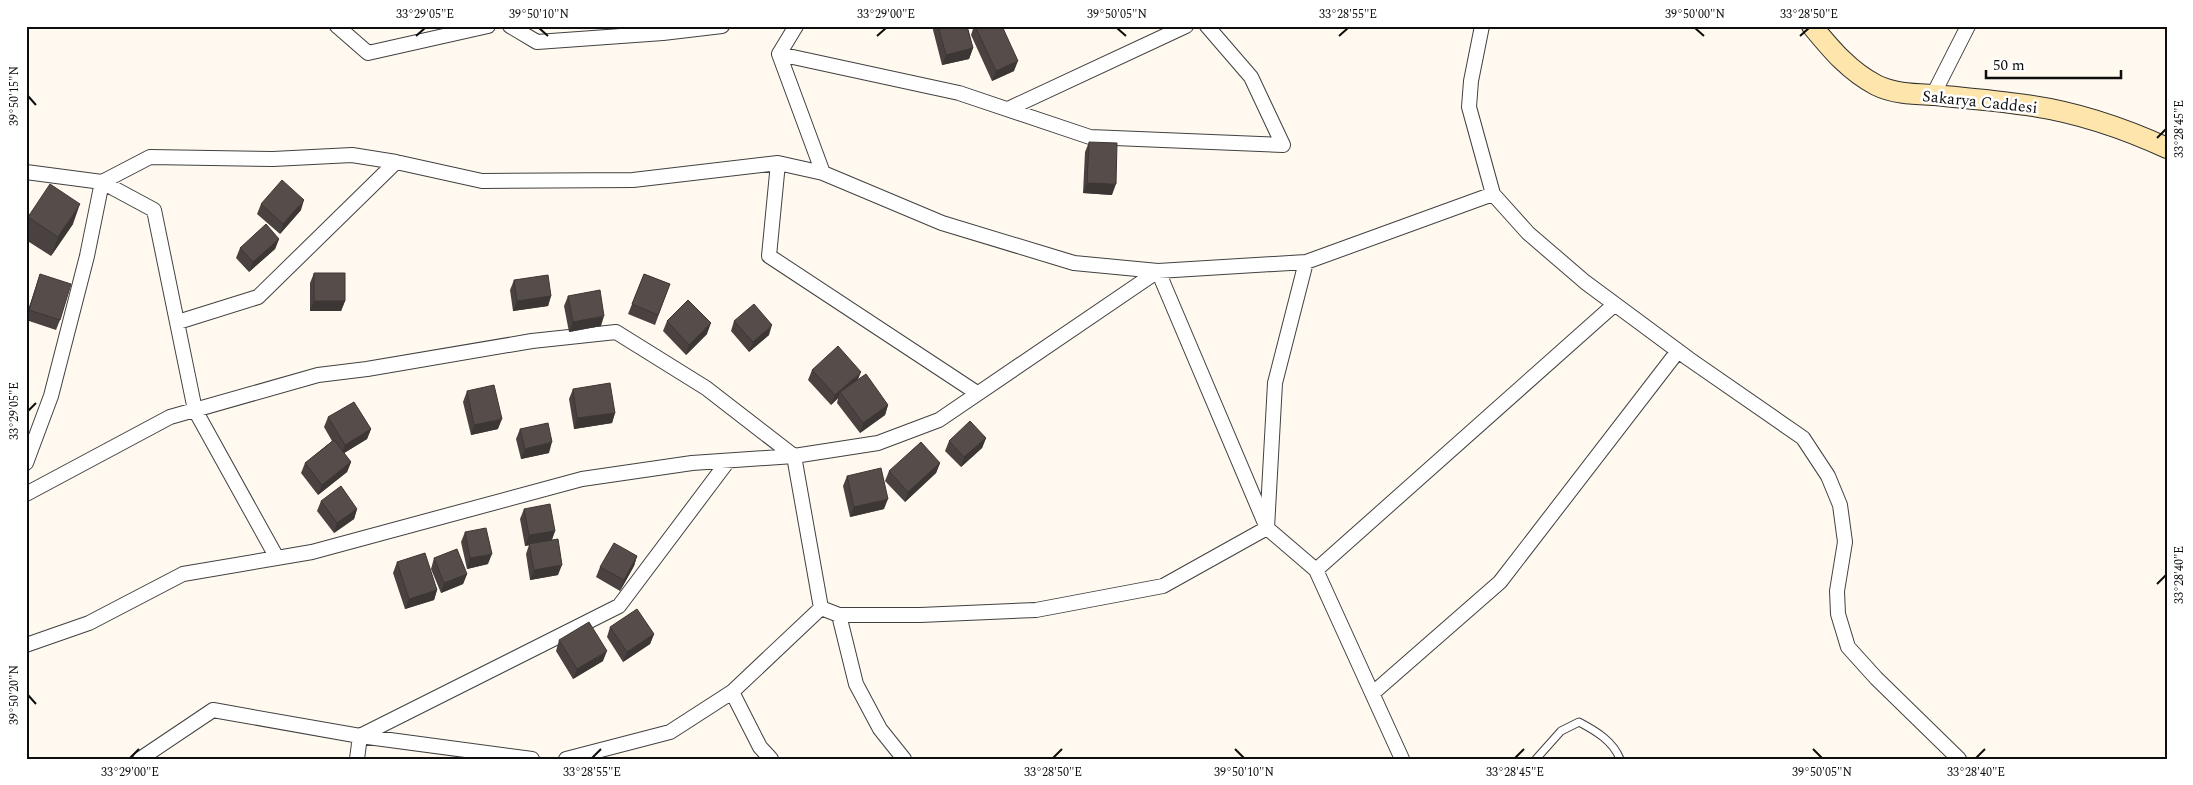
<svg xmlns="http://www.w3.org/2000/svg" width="2193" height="785" viewBox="0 0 2193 785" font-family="Spectral,serif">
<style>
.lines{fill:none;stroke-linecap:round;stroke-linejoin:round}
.lane-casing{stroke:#414141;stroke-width:9}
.street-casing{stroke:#414141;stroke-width:16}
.secondary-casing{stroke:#303030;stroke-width:22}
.lane{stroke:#fff;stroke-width:7}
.street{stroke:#fff;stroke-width:14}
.secondary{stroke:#fde5ab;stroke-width:20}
.wall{fill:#4a4240}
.shaded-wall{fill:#3c3634}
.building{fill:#564d4a;stroke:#3c3634}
.ticks{fill:none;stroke:#0e0e0e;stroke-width:2}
.labels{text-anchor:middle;stroke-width:5;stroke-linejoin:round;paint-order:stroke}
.street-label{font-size:16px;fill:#0e0e0e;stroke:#fff}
.neatline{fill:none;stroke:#0e0e0e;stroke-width:2}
.ticks-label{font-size:12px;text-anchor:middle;fill:#0e0e0e}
</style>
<rect width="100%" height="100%" fill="#fff9ef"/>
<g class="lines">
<defs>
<path id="lane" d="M 1536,759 L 1561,731 L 1579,722 C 1596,731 1613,741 1620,759"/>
<path id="street" d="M 337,26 L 368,53 L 488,26
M 510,26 L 537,42 L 663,33 L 722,26
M 796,26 L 779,54 L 823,173
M 1482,26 L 1471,81 L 1469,107 L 1493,194 L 1528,233 L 1585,282 L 1689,359 L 1803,438 L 1828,476 L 1840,505 L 1845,542 L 1837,591 L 1838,614 L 1848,647 L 1876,678 L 1959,759
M 779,54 L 959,93 L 1090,137 L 1283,145 L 1251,77 L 1207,26
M 1933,95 L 1968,26
M 1008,109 L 1186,26
M 778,163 L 769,256 L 977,393
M 26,172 L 102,182 L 150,157 L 273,159 L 352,155 L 396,162 L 482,181 L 633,180 L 778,163 L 823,173 L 942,223 L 1074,263 L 1158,271 L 1306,262 L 1493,194
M 1306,262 L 1275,383 L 1267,528 L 1316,570 L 1402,759
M 178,322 L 258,297 L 396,162
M 26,463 L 51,396 L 87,256 L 102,182 L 154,210 L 195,410 L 277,558
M 26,494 L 170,417 L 318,375 L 367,369 L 532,341 L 616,332 L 706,388 L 794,456 L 821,608
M 1316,570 L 1615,304
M 821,608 L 839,615 L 920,615 L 1036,610 L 1163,586 L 1267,528 L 1158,271
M 839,615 L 856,684 L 880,729 L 904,759
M 26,645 L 89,623 L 183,574 L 312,552 L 582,479 L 692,463 L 794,456 L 878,443 L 939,420 L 1158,271
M 732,692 L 760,747 L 771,759
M 1373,693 L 1500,582 L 1678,351
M 360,736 L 619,606 L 728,461
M 140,759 L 213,710 L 360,736 L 532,759
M 357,759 L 360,736
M 566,759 L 670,732 L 732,692 L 821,608"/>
<path id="secondary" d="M 1812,26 C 1831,49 1849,71 1876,85 C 1894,94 1915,94 1935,95 C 1963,98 1991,100 2018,104 C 2071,110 2119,126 2167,148"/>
</defs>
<use href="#lane" class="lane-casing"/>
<use href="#street" class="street-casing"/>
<use href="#secondary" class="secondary-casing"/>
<use href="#lane" class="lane"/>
<use href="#street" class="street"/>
<use href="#secondary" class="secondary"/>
</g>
<path class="wall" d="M 932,26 L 967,26 L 973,48 L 969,59 L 942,65 Z
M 974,26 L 1002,26 L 1014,71 L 992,81 L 971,35 Z
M 1089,142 L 1112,195 L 1083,193 L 1085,152 Z
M 261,204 L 301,210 L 280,234 L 257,214 Z
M 28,217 L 73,224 L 51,256 L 26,240 L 26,222 Z
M 279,239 L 275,249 L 249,272 L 236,258 L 240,248 Z
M 314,273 L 345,301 L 341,311 L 310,311 L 310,283 Z
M 40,274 L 60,320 L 56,330 L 26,320 L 26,316 Z
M 644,274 L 670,284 L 655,325 L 628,314 Z
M 514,280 L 551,296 L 548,306 L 513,311 L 510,290 Z
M 568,296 L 601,326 L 569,332 L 564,306 Z
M 667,321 L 707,334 L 686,355 L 663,331 Z
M 734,321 L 769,335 L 749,352 L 731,331 Z
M 812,370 L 858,380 L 888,405 L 885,415 L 860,433 L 837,403 L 838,398 L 831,405 L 808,380 Z
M 573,389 L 615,413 L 612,423 L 574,429 L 569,399 Z
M 467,391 L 498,429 L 471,435 L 463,402 Z
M 328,417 L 371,429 L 367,439 L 344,453 L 351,462 L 347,472 L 318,495 L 301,473 L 305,463 L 332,441 L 324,427 Z
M 520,429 L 549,453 L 521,459 L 516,439 Z
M 986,438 L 982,448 L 961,467 L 945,451 L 949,441 Z
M 940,463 L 936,473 L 905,502 L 885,481 L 889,471 Z
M 847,476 L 884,509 L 850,517 L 843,486 Z
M 321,501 L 357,509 L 354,519 L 334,533 L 317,511 Z
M 524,509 L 555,531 L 552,540 L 558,575 L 530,580 L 526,554 L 529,545 L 525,546 L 520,519 Z
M 465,532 L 488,564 L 467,569 L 461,542 Z
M 637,556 L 634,566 L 620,591 L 596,577 L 600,567 Z
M 434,558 L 467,574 L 463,584 L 441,593 L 431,569 Z
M 397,562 L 437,590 L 434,600 L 405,609 L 393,573 Z
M 610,627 L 654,634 L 650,644 L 623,662 L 607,637 Z
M 559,640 L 603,661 L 573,679 L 556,651 Z"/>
<path class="shaded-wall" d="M 973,48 L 969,59 L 942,65 L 946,55 Z
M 1018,61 L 1014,71 L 992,81 L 996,71 Z
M 1087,183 L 1116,184 L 1112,195 L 1083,193 Z
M 304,200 L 301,210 L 280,234 L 283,224 Z
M 80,204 L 73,224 L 51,256 L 58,237 Z
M 279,239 L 275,249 L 249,272 L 253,262 Z
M 551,296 L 548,306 L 513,311 L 517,301 Z
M 314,301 L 345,301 L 341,311 L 310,311 Z
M 604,316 L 601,326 L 569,332 L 573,322 Z
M 711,323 L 707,334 L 686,355 L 689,345 Z
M 772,325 L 769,335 L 749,352 L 753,342 Z
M 861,372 L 857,382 L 840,392 L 838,398 L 831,405 L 835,395 Z
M 888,405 L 885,415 L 860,433 L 863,423 Z
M 615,413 L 612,423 L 574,429 L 577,418 Z
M 502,419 L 498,429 L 471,435 L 474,425 Z
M 371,429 L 367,439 L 341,455 L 345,445 Z
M 986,438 L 982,448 L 961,467 L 964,457 Z
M 552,442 L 549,453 L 521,459 L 525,449 Z
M 351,462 L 347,472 L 318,495 L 322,485 Z
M 940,463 L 936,473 L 905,502 L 908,492 Z
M 888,499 L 884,509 L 850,517 L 854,507 Z
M 357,509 L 354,519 L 334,533 L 337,523 Z
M 555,531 L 551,541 L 525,546 L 529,535 Z
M 492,554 L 488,564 L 467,569 L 470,558 Z
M 637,556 L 634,566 L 620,591 L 624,580 Z
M 562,565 L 558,575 L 530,580 L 534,570 Z
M 467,574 L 463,584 L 441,593 L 444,583 Z
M 437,590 L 434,600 L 405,609 L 409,599 Z
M 654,634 L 650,644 L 623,662 L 627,652 Z
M 607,651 L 603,661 L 573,679 L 577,669 Z"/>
<path class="building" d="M 938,26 L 967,26 L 973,48 L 946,55 Z
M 975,26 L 1002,26 L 1018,61 L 996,71 Z
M 1089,142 L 1117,143 L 1116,184 L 1087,183 Z
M 282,180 L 304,200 L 283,224 L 261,204 Z
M 50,184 L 80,204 L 58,237 L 28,217 Z
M 266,224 L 279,239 L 253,262 L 240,248 Z
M 314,273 L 345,273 L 345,301 L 314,301 Z
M 40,274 L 71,284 L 60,320 L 29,310 Z
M 644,274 L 670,284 L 658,315 L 632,304 Z
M 548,275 L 551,296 L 517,301 L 514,280 Z
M 600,290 L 604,316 L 573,322 L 568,296 Z
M 688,300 L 711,323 L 689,345 L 667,321 Z
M 754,304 L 772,325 L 753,342 L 734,321 Z
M 838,346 L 861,372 L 835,395 L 812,370 Z
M 866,374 L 888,405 L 863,423 L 840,392 Z
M 610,383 L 615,413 L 577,418 L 573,389 Z
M 494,385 L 502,419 L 474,425 L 467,391 Z
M 354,402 L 371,429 L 345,445 L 328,417 Z
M 970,421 L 986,438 L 964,457 L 949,441 Z
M 548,423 L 552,442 L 525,449 L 520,429 Z
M 334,440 L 351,462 L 322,485 L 305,463 Z
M 921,442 L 940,463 L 908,492 L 889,471 Z
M 881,468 L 888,499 L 854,507 L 847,476 Z
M 341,486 L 357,509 L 337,523 L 321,501 Z
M 550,504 L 555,531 L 529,535 L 524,509 Z
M 486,528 L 492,554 L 470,558 L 465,532 Z
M 558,539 L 562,565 L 534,570 L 529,544 Z
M 614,543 L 637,556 L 624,580 L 600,567 Z
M 457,549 L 467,574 L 444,583 L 434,558 Z
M 425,553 L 437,590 L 409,599 L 397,562 Z
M 637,609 L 654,634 L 627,652 L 610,627 Z
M 589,622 L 607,651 L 577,669 L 559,640 Z"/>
<path class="ticks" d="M 539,28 L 548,36M 1117,28 L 1126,36M 1695,28 L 1704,36M 416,36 L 425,28M 877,36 L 886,28M 1339,36 L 1348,28M 1800,36 L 1809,28M 28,96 L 36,105M 2157,138 L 2166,129M 28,411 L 36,403M 2157,584 L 2166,575M 28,695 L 36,704M 1235,749 L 1244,758M 1813,749 L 1822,758M 130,758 L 139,749M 592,758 L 601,749M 1053,758 L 1062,749M 1515,758 L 1524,749M 1976,758 L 1985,749"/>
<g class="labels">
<g class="street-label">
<text transform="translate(1980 101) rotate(6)" y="6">Sakarya Caddesi</text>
</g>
</g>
<rect width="2193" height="785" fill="none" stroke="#ffffff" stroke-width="55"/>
<path d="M1986 70v8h135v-8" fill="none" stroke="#0e0e0e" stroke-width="2.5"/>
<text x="1993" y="70" font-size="15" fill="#0e0e0e" stroke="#ffffff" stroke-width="4" paint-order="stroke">50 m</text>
<rect x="28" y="28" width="2138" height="730" class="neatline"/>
<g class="ticks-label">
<text x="425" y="18">33°29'05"E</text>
<text x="539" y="18">39°50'10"N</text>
<text x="886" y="18">33°29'00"E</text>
<text x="1117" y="18">39°50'05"N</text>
<text x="1348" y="18">33°28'55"E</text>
<text x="1695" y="18">39°50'00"N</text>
<text x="1809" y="18">33°28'50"E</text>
<text transform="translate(14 96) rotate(-90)" y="4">39°50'15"N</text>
<text transform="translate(2179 129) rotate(-90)" y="4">33°28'45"E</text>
<text transform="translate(14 411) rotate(-90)" y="4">33°29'05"E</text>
<text transform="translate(2179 575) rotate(-90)" y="4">33°28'40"E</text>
<text transform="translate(14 695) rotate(-90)" y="4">39°50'20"N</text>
<text x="130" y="776">33°29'00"E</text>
<text x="592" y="776">33°28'55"E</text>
<text x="1053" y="776">33°28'50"E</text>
<text x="1244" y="776">39°50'10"N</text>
<text x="1515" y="776">33°28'45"E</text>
<text x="1822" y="776">39°50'05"N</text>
<text x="1976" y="776">33°28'40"E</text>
</g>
</svg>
